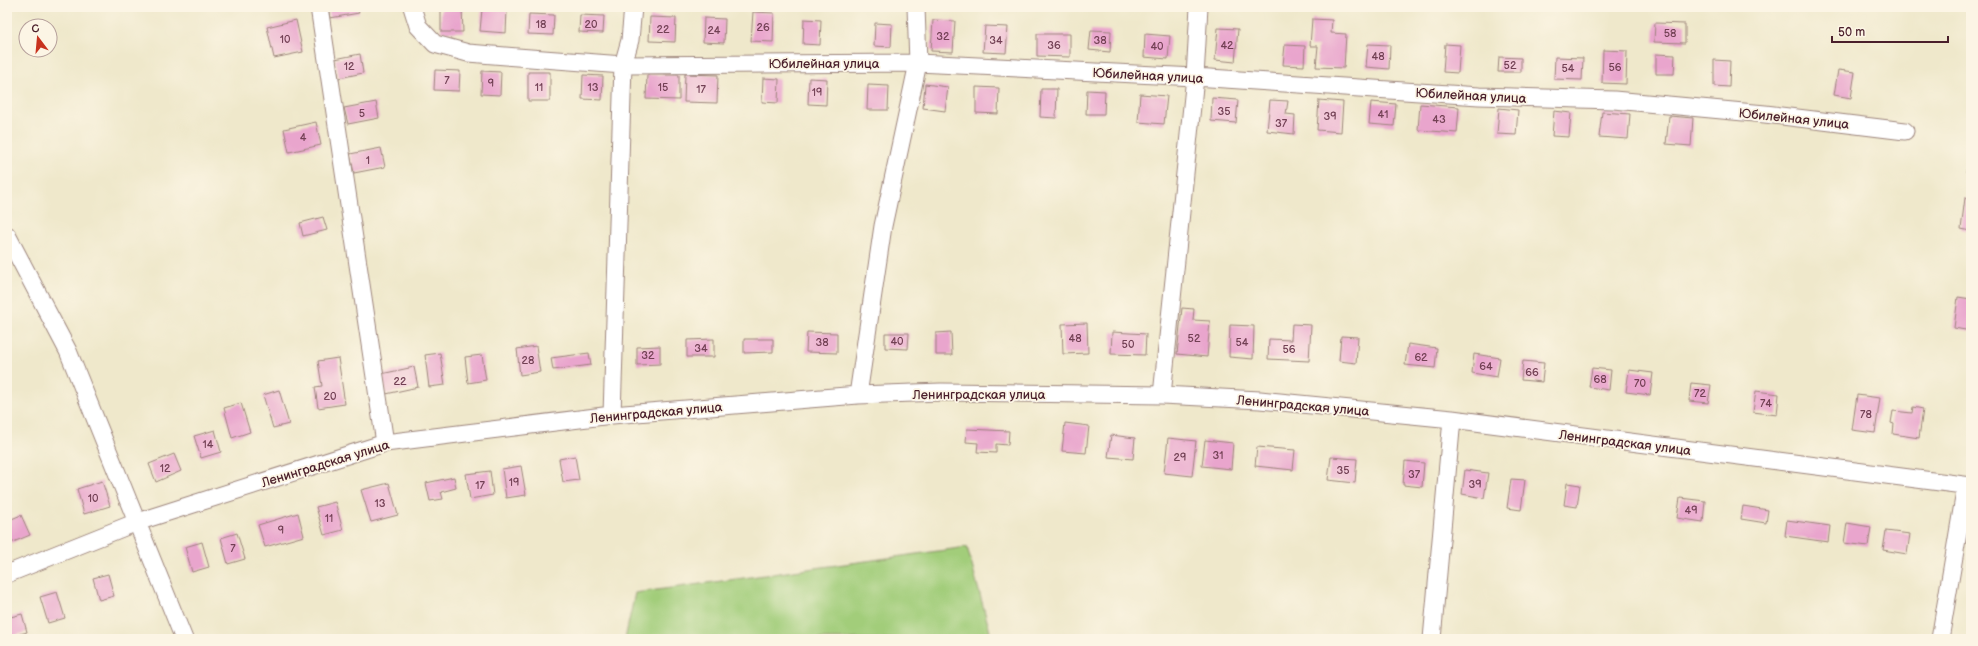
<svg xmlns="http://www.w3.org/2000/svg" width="1978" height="646" viewBox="0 0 1978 646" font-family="'Balsamiq Sans',sans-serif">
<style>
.green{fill:#a2cd7a;stroke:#767652}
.building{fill:#e9a5cd}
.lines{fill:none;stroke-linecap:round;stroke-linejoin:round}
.minor-casing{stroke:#9c847b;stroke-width:19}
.minor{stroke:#fff;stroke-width:17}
.labels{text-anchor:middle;stroke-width:3.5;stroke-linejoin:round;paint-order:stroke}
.number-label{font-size:11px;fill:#724054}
.street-label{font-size:13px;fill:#4a1f2b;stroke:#fcf5e5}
</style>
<rect width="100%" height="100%" fill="#fcf5e5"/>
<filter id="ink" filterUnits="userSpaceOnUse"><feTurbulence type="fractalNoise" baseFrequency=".025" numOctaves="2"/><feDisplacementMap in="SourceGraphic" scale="8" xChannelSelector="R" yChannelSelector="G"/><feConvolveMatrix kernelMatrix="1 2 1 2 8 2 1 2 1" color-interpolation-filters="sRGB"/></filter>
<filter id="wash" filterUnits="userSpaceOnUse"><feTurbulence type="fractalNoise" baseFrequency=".012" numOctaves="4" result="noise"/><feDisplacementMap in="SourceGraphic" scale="16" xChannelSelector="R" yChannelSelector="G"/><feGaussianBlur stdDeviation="0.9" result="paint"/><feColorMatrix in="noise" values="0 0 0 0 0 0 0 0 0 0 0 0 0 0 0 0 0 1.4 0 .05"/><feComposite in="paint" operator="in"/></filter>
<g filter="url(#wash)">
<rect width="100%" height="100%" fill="#efe8cb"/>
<path class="green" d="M 967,547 L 992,639 L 625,639 L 635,593 Z"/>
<g id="blocks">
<path class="building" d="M 328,7 L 357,7 L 359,13 L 330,18 Z
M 462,8 L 463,32 L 441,32 L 441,9 Z
M 482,9 L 507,10 L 506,33 L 480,31 Z
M 753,12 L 774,13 L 773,42 L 751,41 Z
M 529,14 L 554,15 L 553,35 L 528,34 Z
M 580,15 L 604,16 L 603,33 L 579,32 Z
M 650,17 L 676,18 L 675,42 L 649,41 Z
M 704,18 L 725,19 L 724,43 L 703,42 Z
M 804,19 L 821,20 L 820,45 L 803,44 Z
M 1312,19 L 1332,20 L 1331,33 L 1346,34 L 1344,68 L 1316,67 L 1318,46 L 1310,46 Z
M 296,20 L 303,52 L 274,58 L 267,27 Z
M 933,20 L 955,21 L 953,52 L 931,51 Z
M 875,23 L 892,24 L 891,47 L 874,46 Z
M 1655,23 L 1685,24 L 1685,43 L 1654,42 Z
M 985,26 L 1008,27 L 1006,53 L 983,52 Z
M 1218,28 L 1238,29 L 1235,62 L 1215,60 Z
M 1091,30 L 1111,31 L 1110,52 L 1089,50 Z
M 1037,34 L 1070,34 L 1070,57 L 1037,56 Z
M 1145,34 L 1170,36 L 1168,59 L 1144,57 Z
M 1368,44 L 1390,45 L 1389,69 L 1366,67 Z
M 1445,44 L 1460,45 L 1458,73 L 1443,72 Z
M 1285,45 L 1305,46 L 1304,66 L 1283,65 Z
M 1603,50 L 1627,51 L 1626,84 L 1602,83 Z
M 360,54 L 363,73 L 339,78 L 335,59 Z
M 1656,54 L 1675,55 L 1674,74 L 1656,74 Z
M 1499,57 L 1521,58 L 1521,72 L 1498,72 Z
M 1555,57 L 1583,58 L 1582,80 L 1554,79 Z
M 1714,60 L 1730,61 L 1729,87 L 1714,86 Z
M 435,70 L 460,71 L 459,91 L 434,90 Z
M 1838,70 L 1855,72 L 1851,98 L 1834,95 Z
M 482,71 L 501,72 L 500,95 L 481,94 Z
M 528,72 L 550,72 L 550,101 L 528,101 Z
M 685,74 L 718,75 L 717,103 L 684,102 Z
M 583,75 L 603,76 L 602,100 L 582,99 Z
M 647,75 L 679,75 L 679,100 L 646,99 Z
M 763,78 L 779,79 L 778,103 L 762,102 Z
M 809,78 L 827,79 L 826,105 L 808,104 Z
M 925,84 L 948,87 L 945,111 L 923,108 Z
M 868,85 L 889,86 L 888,110 L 867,110 Z
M 976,87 L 999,88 L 998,114 L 976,113 Z
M 1041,89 L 1057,89 L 1056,118 L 1040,117 Z
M 1087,90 L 1105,91 L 1104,114 L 1086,114 Z
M 1140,94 L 1167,96 L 1164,124 L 1138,122 Z
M 1212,98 L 1238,100 L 1236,123 L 1211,121 Z
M 1270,100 L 1288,101 L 1286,114 L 1295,115 L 1294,134 L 1267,131 Z
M 1319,100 L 1343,102 L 1341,132 L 1317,130 Z
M 376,102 L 379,118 L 348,124 L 344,108 Z
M 1371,102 L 1396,104 L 1394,126 L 1369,124 Z
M 1420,104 L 1459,107 L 1457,133 L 1418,130 Z
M 1499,108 L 1518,110 L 1516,135 L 1497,134 Z
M 1554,111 L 1571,113 L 1569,137 L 1552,136 Z
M 1602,112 L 1630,114 L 1628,139 L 1599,137 Z
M 1669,116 L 1693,118 L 1691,146 L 1666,144 Z
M 316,122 L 321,145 L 289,152 L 284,129 Z
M 1970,147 L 1971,147 L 1971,173 L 1966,172 Z
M 381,148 L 385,167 L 354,173 L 350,154 Z
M 1965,198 L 1971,199 L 1971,231 L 1961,229 Z
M 323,217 L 327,230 L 303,236 L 300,223 Z
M 1958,297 L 1971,299 L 1971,331 L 1954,328 Z
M 1182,308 L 1194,309 L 1193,320 L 1210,321 L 1207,357 L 1177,354 Z
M 1087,323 L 1088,353 L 1063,354 L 1062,324 Z
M 1292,324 L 1311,325 L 1309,361 L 1268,359 L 1269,339 L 1291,340 Z
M 1230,325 L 1254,326 L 1253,359 L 1229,357 Z
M 807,332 L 837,333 L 837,353 L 806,352 Z
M 951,332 L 952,355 L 936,355 L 936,333 Z
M 1112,332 L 1146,334 L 1145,355 L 1111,354 Z
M 885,333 L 909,333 L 908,349 L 885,348 Z
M 1341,336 L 1358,337 L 1356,363 L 1339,361 Z
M 714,339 L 714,357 L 687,357 L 687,340 Z
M 744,339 L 773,339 L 773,352 L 744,353 Z
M 1408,344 L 1437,348 L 1435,368 L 1405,365 Z
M 536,346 L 540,372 L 520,375 L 517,349 Z
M 660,346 L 660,364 L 637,365 L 637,347 Z
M 440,353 L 445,385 L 429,387 L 425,355 Z
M 589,353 L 591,365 L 553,370 L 551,358 Z
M 1474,354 L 1500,358 L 1497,377 L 1472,373 Z
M 482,355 L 486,380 L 468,383 L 465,357 Z
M 338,358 L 345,404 L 318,408 L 315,387 L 322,386 L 318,361 Z
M 1523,361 L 1544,363 L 1542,382 L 1521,380 Z
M 414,367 L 418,387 L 386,394 L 381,374 Z
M 1592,368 L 1611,370 L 1609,390 L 1589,387 Z
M 1629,370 L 1653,373 L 1650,395 L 1626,392 Z
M 1691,383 L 1711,385 L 1708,403 L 1689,401 Z
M 279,390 L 289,424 L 273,428 L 263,395 Z
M 1756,391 L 1779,394 L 1777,415 L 1753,412 Z
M 1857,395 L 1880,398 L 1875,433 L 1852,430 Z
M 241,403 L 250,432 L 232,438 L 224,408 Z
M 1913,407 L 1923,409 L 1919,438 L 1893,434 L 1894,424 L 1891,423 L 1893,411 L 1912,413 Z
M 1065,423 L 1089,426 L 1086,453 L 1062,451 Z
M 967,429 L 1009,431 L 1008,445 L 996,444 L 996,453 L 977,452 L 978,443 L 966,442 Z
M 215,430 L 221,452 L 201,458 L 194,436 Z
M 1111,435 L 1135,438 L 1133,459 L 1108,457 Z
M 1168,438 L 1196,441 L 1192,476 L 1164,473 Z
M 1205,440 L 1233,443 L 1231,469 L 1202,466 Z
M 1257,447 L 1295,450 L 1293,470 L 1255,466 Z
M 174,454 L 181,471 L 156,482 L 149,464 Z
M 575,456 L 579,480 L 563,482 L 559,459 Z
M 1331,457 L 1357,459 L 1355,483 L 1328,480 Z
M 1405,461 L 1424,463 L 1422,487 L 1403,485 Z
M 521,466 L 526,495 L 506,498 L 502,469 Z
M 1465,470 L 1488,473 L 1484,498 L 1462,494 Z
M 490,471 L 493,495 L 470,499 L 466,474 Z
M 454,477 L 456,488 L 441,492 L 443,499 L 430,501 L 426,483 Z
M 1511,479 L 1525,480 L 1521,510 L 1507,508 Z
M 102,481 L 110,506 L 84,514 L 77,489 Z
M 389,483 L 398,515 L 371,522 L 361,490 Z
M 1567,483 L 1580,485 L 1577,507 L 1564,505 Z
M 1680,498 L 1705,501 L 1703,522 L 1677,518 Z
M 335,502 L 343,530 L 324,535 L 316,507 Z
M 1743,506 L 1768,510 L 1766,523 L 1741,519 Z
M 298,513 L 304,536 L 265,547 L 258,525 Z
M 21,515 L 30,535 L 11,543 L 7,534 L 7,521 Z
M 1787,520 L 1830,526 L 1828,542 L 1785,536 Z
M 1847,523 L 1871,527 L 1868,546 L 1844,543 Z
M 1886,531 L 1910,534 L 1907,554 L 1883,550 Z
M 237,533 L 245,559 L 228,564 L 221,538 Z
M 202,542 L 209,567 L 192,572 L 185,547 Z
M 108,574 L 114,596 L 99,600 L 93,578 Z
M 57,592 L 65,618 L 48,623 L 40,597 Z
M 22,614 L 27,632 L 7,638 L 7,618 Z"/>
</g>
</g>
<g filter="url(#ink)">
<use href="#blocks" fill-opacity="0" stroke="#9c847b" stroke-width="1"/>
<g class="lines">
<defs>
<path id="minor" d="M 319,7 L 385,443
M 412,7 L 418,26 L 435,44 L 468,53 L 517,57 L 623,65 L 918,63 L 1195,77 L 1479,96 L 1614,100 L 1765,114 L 1905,131
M 7,235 L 68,351 L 184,639
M 858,395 L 883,226 L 918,63 L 916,7
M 1162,395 L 1195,77 L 1199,7
M 612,415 L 623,65 L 630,40 L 633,7
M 7,574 L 137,522 L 385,443 L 612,415 L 858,395 L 941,392 L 1162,395 L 1260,400 L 1452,419 L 1971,486
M 1432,639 L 1452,419
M 1940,639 L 1966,486"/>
</defs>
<use href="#minor" class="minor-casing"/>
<use href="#minor" class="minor"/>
</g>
</g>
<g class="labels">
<g class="number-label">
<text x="541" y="28">18</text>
<text x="591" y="28">20</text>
<text x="763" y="31">26</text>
<text x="663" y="33">22</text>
<text x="714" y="34">24</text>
<text x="1670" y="37">58</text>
<text x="943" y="40">32</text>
<text x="285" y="43">10</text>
<text x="996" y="44">34</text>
<text x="1100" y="44">38</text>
<text x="1054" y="49">36</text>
<text x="1227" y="49">42</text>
<text x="1157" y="50">40</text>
<text x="1378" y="60">48</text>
<text x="1510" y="69">52</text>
<text x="349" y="70">12</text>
<text x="1615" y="71">56</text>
<text x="1568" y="72">54</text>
<text x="447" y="84">7</text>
<text x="491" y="87">9</text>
<text x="539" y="91">11</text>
<text x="593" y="91">13</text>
<text x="663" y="91">15</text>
<text x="701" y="93">17</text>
<text x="817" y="96">19</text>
<text x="1224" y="115">35</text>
<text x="362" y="117">5</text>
<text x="1383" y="118">41</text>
<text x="1330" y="120">39</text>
<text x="1439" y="123">43</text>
<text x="1281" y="127">37</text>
<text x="303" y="141">4</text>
<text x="368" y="164">1</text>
<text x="1075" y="342">48</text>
<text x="1194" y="342">52</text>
<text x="897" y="345">40</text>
<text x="822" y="346">38</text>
<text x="1242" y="346">54</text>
<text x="1128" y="348">50</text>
<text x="701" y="352">34</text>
<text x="1289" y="353">56</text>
<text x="648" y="359">32</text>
<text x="1421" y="361">62</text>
<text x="528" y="364">28</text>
<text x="1486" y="370">64</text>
<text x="1532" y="376">66</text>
<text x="1600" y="383">68</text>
<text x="400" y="385">22</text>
<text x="1640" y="387">70</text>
<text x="1700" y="397">72</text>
<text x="330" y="400">20</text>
<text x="1766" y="407">74</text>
<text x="1866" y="418">78</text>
<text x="208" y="448">14</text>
<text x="1218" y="459">31</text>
<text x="1180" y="461">29</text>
<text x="165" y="472">12</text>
<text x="1343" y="474">35</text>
<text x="1414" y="478">37</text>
<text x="514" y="486">19</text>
<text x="1475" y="488">39</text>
<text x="480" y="489">17</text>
<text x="93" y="502">10</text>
<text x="380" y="507">13</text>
<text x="1691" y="514">49</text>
<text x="329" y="522">11</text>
<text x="281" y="534">9</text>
<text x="233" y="552">7</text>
</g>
<g class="street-label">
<text x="824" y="68">Юбилейная улица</text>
<text transform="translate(1148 75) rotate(3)" y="5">Юбилейная улица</text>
<text transform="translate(1471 95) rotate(3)" y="5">Юбилейная улица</text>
<text transform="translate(1794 118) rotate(6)" y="5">Юбилейная улица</text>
<text x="979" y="399">Ленинградская улица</text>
<text transform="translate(1303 405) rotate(5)" y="5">Ленинградская улица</text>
<text transform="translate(656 412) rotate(-5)" y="5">Ленинградская улица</text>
<text transform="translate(1625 442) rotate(7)" y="5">Ленинградская улица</text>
<text transform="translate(325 463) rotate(-17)" y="5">Ленинградская улица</text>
</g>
</g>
<rect width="1978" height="646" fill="none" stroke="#fcf5e5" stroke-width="24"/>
<g transform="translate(38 38) rotate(344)"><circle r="19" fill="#fcf5e5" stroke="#b59f9b"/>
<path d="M0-3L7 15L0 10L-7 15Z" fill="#c8321e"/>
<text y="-6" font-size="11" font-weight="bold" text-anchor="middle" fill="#4a1f2b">С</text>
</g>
<path d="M1832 36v6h116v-6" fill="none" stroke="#4a1f2b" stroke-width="2"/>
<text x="1838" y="36" font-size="12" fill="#4a1f2b" stroke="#fcf5e5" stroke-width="3" paint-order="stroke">50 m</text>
</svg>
